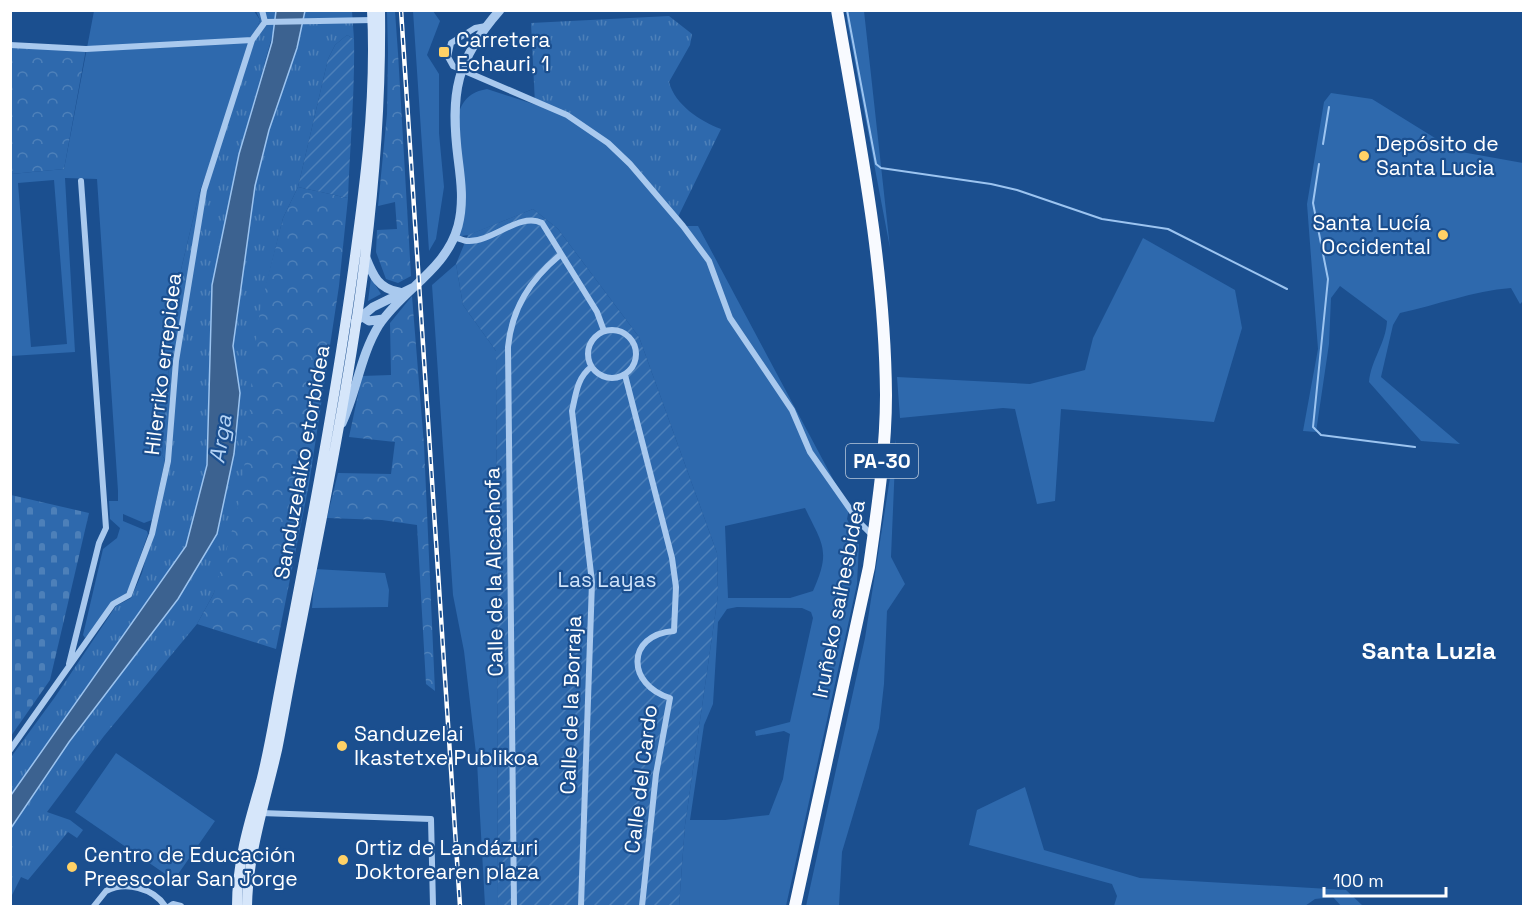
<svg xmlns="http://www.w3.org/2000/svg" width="1534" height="917" viewBox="0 0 1534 917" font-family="'Space Grotesk',sans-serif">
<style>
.grass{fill:#2e69ad;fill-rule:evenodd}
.forest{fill:url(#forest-crowns)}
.cemetery{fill:url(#cemetery-stones)}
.park{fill:url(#park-tufts)}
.garden{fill:url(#garden-furrows)}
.water{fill:#3c6290;stroke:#9cc4f0;stroke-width:1.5}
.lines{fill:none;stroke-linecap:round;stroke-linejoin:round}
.stream{stroke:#9cc4f0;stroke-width:2}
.minor{stroke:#a9c9ee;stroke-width:6}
.tertiary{stroke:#a9c9ee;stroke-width:9}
.secondary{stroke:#d6e6fa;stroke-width:10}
.trunk{stroke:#f8faff;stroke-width:12}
.rail-casing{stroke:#fff;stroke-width:4.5}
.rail{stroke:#1b4f8f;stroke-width:2;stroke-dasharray:7;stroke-linecap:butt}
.poi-dot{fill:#ffd166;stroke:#1b4f8f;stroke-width:2}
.labels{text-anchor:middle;stroke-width:4.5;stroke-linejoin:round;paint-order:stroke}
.shield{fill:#1b4f8f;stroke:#bbcadd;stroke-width:1.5}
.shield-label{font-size:20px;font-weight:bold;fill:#fff}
.poi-label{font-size:21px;fill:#fff;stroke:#1b4f8f;text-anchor:start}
.street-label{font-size:21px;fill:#fff;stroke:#1b4f8f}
.park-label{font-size:21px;fill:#cfe3fa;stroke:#1b4f8f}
.water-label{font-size:22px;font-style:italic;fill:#b5d3f5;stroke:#1b4f8f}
.quarter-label{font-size:24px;font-weight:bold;fill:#fff;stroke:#1b4f8f}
</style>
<defs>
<pattern id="forest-crowns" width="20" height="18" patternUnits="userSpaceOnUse" patternTransform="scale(1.5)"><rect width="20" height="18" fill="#2e69ad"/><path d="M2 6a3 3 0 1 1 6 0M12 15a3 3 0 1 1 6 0" fill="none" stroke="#4d80b9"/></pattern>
<pattern id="cemetery-stones" width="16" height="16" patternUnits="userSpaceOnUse" patternTransform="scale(1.5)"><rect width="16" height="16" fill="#2e69ad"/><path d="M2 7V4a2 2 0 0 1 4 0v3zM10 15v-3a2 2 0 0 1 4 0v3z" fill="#4d80b9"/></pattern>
<pattern id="park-tufts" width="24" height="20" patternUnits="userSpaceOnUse" patternTransform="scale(1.5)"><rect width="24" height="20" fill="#2e69ad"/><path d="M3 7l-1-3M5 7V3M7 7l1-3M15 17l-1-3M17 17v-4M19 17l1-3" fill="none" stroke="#4d80b9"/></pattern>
<pattern id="garden-furrows" width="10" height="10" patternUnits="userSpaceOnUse" patternTransform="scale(1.5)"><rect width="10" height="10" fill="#2e69ad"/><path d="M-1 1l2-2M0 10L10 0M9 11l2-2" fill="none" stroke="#4d80b9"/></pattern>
</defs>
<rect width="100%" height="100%" fill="#1b4f8f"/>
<path class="grass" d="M 94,11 L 254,11 L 260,20 L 199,194 L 174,299 L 162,455 L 165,460 L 152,520 L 144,523 L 123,514 L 123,521 L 147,531 L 148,534 L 128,591 L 85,638 L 83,635 L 103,549 L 117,538 L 120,528 L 110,519 L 109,501 L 118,501 L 118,491 L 97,179 L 65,178 L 75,352 L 11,356 L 11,174 L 64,169 ZM 54,180 L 67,344 L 31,347 L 18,183 Z
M 387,11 L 395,11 L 398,53 L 388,53 Z
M 413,11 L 433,11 L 440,21 L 427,55 L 439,74 L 439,133 L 444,187 L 436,239 L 429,251 Z
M 846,11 L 864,11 L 890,248 L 847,21 Z
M 487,89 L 567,115 L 608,143 L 683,226 L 698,226 L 849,509 L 847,519 L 859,544 L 857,584 L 786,906 L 679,906 L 685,825 L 718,595 L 717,553 L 639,337 L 558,229 L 533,209 L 469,235 L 454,237 C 456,222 461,206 462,191 C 464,160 438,97 487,89 ZM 805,508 C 823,545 831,551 813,591 L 790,598 L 728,598 L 725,526 ZM 737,607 L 802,608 L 811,612 L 813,618 L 790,722 L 755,731 L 756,736 L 784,731 L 790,734 L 783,779 L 769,815 L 725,820 L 690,820 L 704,725 L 713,704 L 718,622 L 727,609 Z
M 1331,93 L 1372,99 L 1456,151 L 1523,163 L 1523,301 L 1520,304 L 1511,288 C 1473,291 1437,305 1400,313 L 1393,325 L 1381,377 L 1460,444 L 1421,441 L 1369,382 C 1371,360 1386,343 1387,321 L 1340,286 L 1331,298 L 1329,344 L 1316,432 L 1303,431 L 1318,349 L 1307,204 L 1324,102 Z
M 1143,238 L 1235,290 L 1242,328 L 1214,422 L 1061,409 L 1055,501 L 1037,504 L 1015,409 L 1003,408 L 900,418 L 897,377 L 1030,384 L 1085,370 L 1093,338 Z
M 456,264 L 463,305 L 496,351 L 498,906 L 485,906 L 477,762 L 464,651 L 453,595 L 432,285 Z
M 371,278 L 381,294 L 368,301 Z
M 896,439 L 891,557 L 905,584 L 887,611 L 884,684 L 879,728 L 842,852 L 839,906 L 806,906 L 865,638 Z
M 315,569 L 385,573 L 389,590 L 388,607 L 312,608 Z
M 116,753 L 215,821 L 174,880 L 75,812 Z
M 1025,787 L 1044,850 L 1140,878 L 1346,890 L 1363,906 L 1341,906 L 1333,897 L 1315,899 L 1305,906 L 1114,906 L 1117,896 L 1112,884 L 969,845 L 977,810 Z"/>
<path class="forest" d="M 11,45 L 86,49 L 64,169 L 11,174 Z
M 388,53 L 398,53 L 411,276 L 398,283 L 386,279 L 376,252 L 377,230 L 397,229 L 395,202 L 378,206 L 387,114 Z
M 298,187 L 348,198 L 339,286 L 309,484 L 276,649 L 197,624 L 214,593 L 254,330 L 283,218 Z
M 412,296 L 424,445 L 435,691 L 426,684 L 417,525 L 382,520 L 327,518 L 338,473 L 391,474 L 395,442 L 349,437 L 362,376 L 391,375 L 390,323 Z"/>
<path class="cemetery" d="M 11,495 L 89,513 L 50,680 L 11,736 Z"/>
<path class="park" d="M 256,11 L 276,11 L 277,19 L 239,154 L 212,285 L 207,465 L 186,546 L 11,795 L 11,757 L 55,697 L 116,606 L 131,598 L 142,573 L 169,466 L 162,455 L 174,299 L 199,194 L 205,185 L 260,20 Z
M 305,11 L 352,11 L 354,39 L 347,35 L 335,45 L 328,59 L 298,187 L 283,218 L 260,310 L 252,371 L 248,442 L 237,513 L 214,593 L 197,624 L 104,736 L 47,812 L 70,820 L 83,830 L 77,838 L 68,832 L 28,880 L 21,877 L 11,897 L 11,828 L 69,742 L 178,600 L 240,393 L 233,346 L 255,186 L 269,130 L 297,48 Z
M 669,16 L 692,34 L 690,45 L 669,82 C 675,105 700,121 721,129 L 677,219 L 608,143 L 567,115 L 535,104 L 531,23 Z"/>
<path class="garden" d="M 347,35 L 354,39 C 355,92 350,145 348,198 L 298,187 L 328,59 L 335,45 Z
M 533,209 L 558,229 L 639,337 L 717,553 L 718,595 L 685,825 L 679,906 L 498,906 L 496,351 L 463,305 L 456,264 L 468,235 Z"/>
<path class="water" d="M 276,11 L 305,11 L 297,48 L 269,130 L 255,186 L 233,346 L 240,393 L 234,454 L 217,534 L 178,599 L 69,742 L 11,828 L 11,795 L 186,546 L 207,465 L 212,285 L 239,154 L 272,42 Z"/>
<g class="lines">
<path class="stream" d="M 847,10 L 876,164 L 881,168 L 991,184 L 1017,190 L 1102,219 L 1168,229 L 1287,289
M 1323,144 L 1329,107
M 1319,164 L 1313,203 L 1328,279 L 1313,427 L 1321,435 L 1415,447"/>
<path class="minor" d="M 265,22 L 373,20
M 486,26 L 475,28 L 451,43 L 448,57 L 453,66 L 567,115 L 608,143 L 630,164 L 683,226 L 709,261 L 730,318 L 792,410 L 810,452 L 859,522 L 873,536
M 10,45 L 86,49 L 252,40
M 454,237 C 458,238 464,241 468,241 C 493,242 519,212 542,223 L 597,312 L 604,331
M588 354a24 24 0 1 1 48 0a24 24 0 1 1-48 0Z
M 625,375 L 672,558 L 676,587 L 674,631 C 625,635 627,685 670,698 L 656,774 L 642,906
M 69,664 L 99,543 L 106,528 L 81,181
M 10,750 L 113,604 L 129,595 L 152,534 L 168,461 L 176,361 L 204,190 L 252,40 L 265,22 L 262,10
M 261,813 L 431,819 L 433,906
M 94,906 L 106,891 C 126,881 153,888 165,906
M 170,906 L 173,904 L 181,906
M 514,906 L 508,347 C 512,308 530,280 560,255
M 581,906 L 592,582 L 572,411 C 576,394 577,378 591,367"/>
<path class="tertiary" d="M 366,258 C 373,276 379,289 399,292
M 358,314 L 369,321 L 383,319
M 355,322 L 373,307 L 414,287
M 342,423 C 357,391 360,356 379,325 C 403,289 446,270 458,226 C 464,203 461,181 458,158 C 450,93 456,60 500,10"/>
<path class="secondary" d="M 237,906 C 237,862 249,823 261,782 C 269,751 274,719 280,688 C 305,556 331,425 350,292 C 363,200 377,104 372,10
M 247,906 C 248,853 265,802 277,750 C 283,720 288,690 294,660 C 336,443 383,234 380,10"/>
<path class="trunk" d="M 795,906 L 869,567 C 877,510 886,452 886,395 C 885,265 859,138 837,10"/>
<defs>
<path id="rail" d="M 401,10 L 460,906"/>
</defs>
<use href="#rail" class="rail-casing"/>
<use href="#rail" class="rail"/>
</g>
<g class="poi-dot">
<rect x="438" y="46" width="12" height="12" rx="3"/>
<circle cx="1364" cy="156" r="6"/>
<circle cx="1443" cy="235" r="6"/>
<circle cx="342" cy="746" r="6"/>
<circle cx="343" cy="860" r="6"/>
<circle cx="72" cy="867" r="6"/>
</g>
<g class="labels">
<rect class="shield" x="846" y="444" width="72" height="34" rx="4.5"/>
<g class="shield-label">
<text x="882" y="468">PA-30</text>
</g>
<g class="poi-label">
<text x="456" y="47">Carretera<tspan x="456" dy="24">Echauri, 1</tspan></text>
<text x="1376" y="151">Depósito de<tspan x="1376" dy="24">Santa Lucia</tspan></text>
<text x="1431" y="230" text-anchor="end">Santa Lucía<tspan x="1431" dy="24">Occidental</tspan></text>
<text x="354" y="741">Sanduzelai<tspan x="354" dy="24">Ikastetxe Publikoa</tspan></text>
<text x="355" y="855">Ortiz de Landázuri<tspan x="355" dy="24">Doktorearen plaza</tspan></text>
<text x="84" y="862">Centro de Educación<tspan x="84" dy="24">Preescolar San Jorge</tspan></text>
</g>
<g class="street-label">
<text transform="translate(163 364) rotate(-83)" y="7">Hilerriko errepidea</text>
<text transform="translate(302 462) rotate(-80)" y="7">Sanduzelaiko etorbidea</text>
<text transform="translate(494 572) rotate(-91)" y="7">Calle de la Alcachofa</text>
<text transform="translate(839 599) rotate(-79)" y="7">Iruñeko saihesbidea</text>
<text transform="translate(571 705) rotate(-88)" y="7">Calle de la Borraja</text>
<text transform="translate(641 779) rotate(-83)" y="7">Calle del Cardo</text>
</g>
<g class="park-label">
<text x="607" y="587">Las Layas</text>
</g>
<g class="water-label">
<text transform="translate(220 439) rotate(-81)" y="8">Arga</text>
</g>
<g class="quarter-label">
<text x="1429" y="659">Santa Luzia</text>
</g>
</g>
<rect width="1534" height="917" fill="none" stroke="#ffffff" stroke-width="24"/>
<path d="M1324 887v9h122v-9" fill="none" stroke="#ffffff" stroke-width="3"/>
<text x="1333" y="887" font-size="18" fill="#ffffff" stroke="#1b4f8f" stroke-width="4.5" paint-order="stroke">100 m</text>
</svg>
